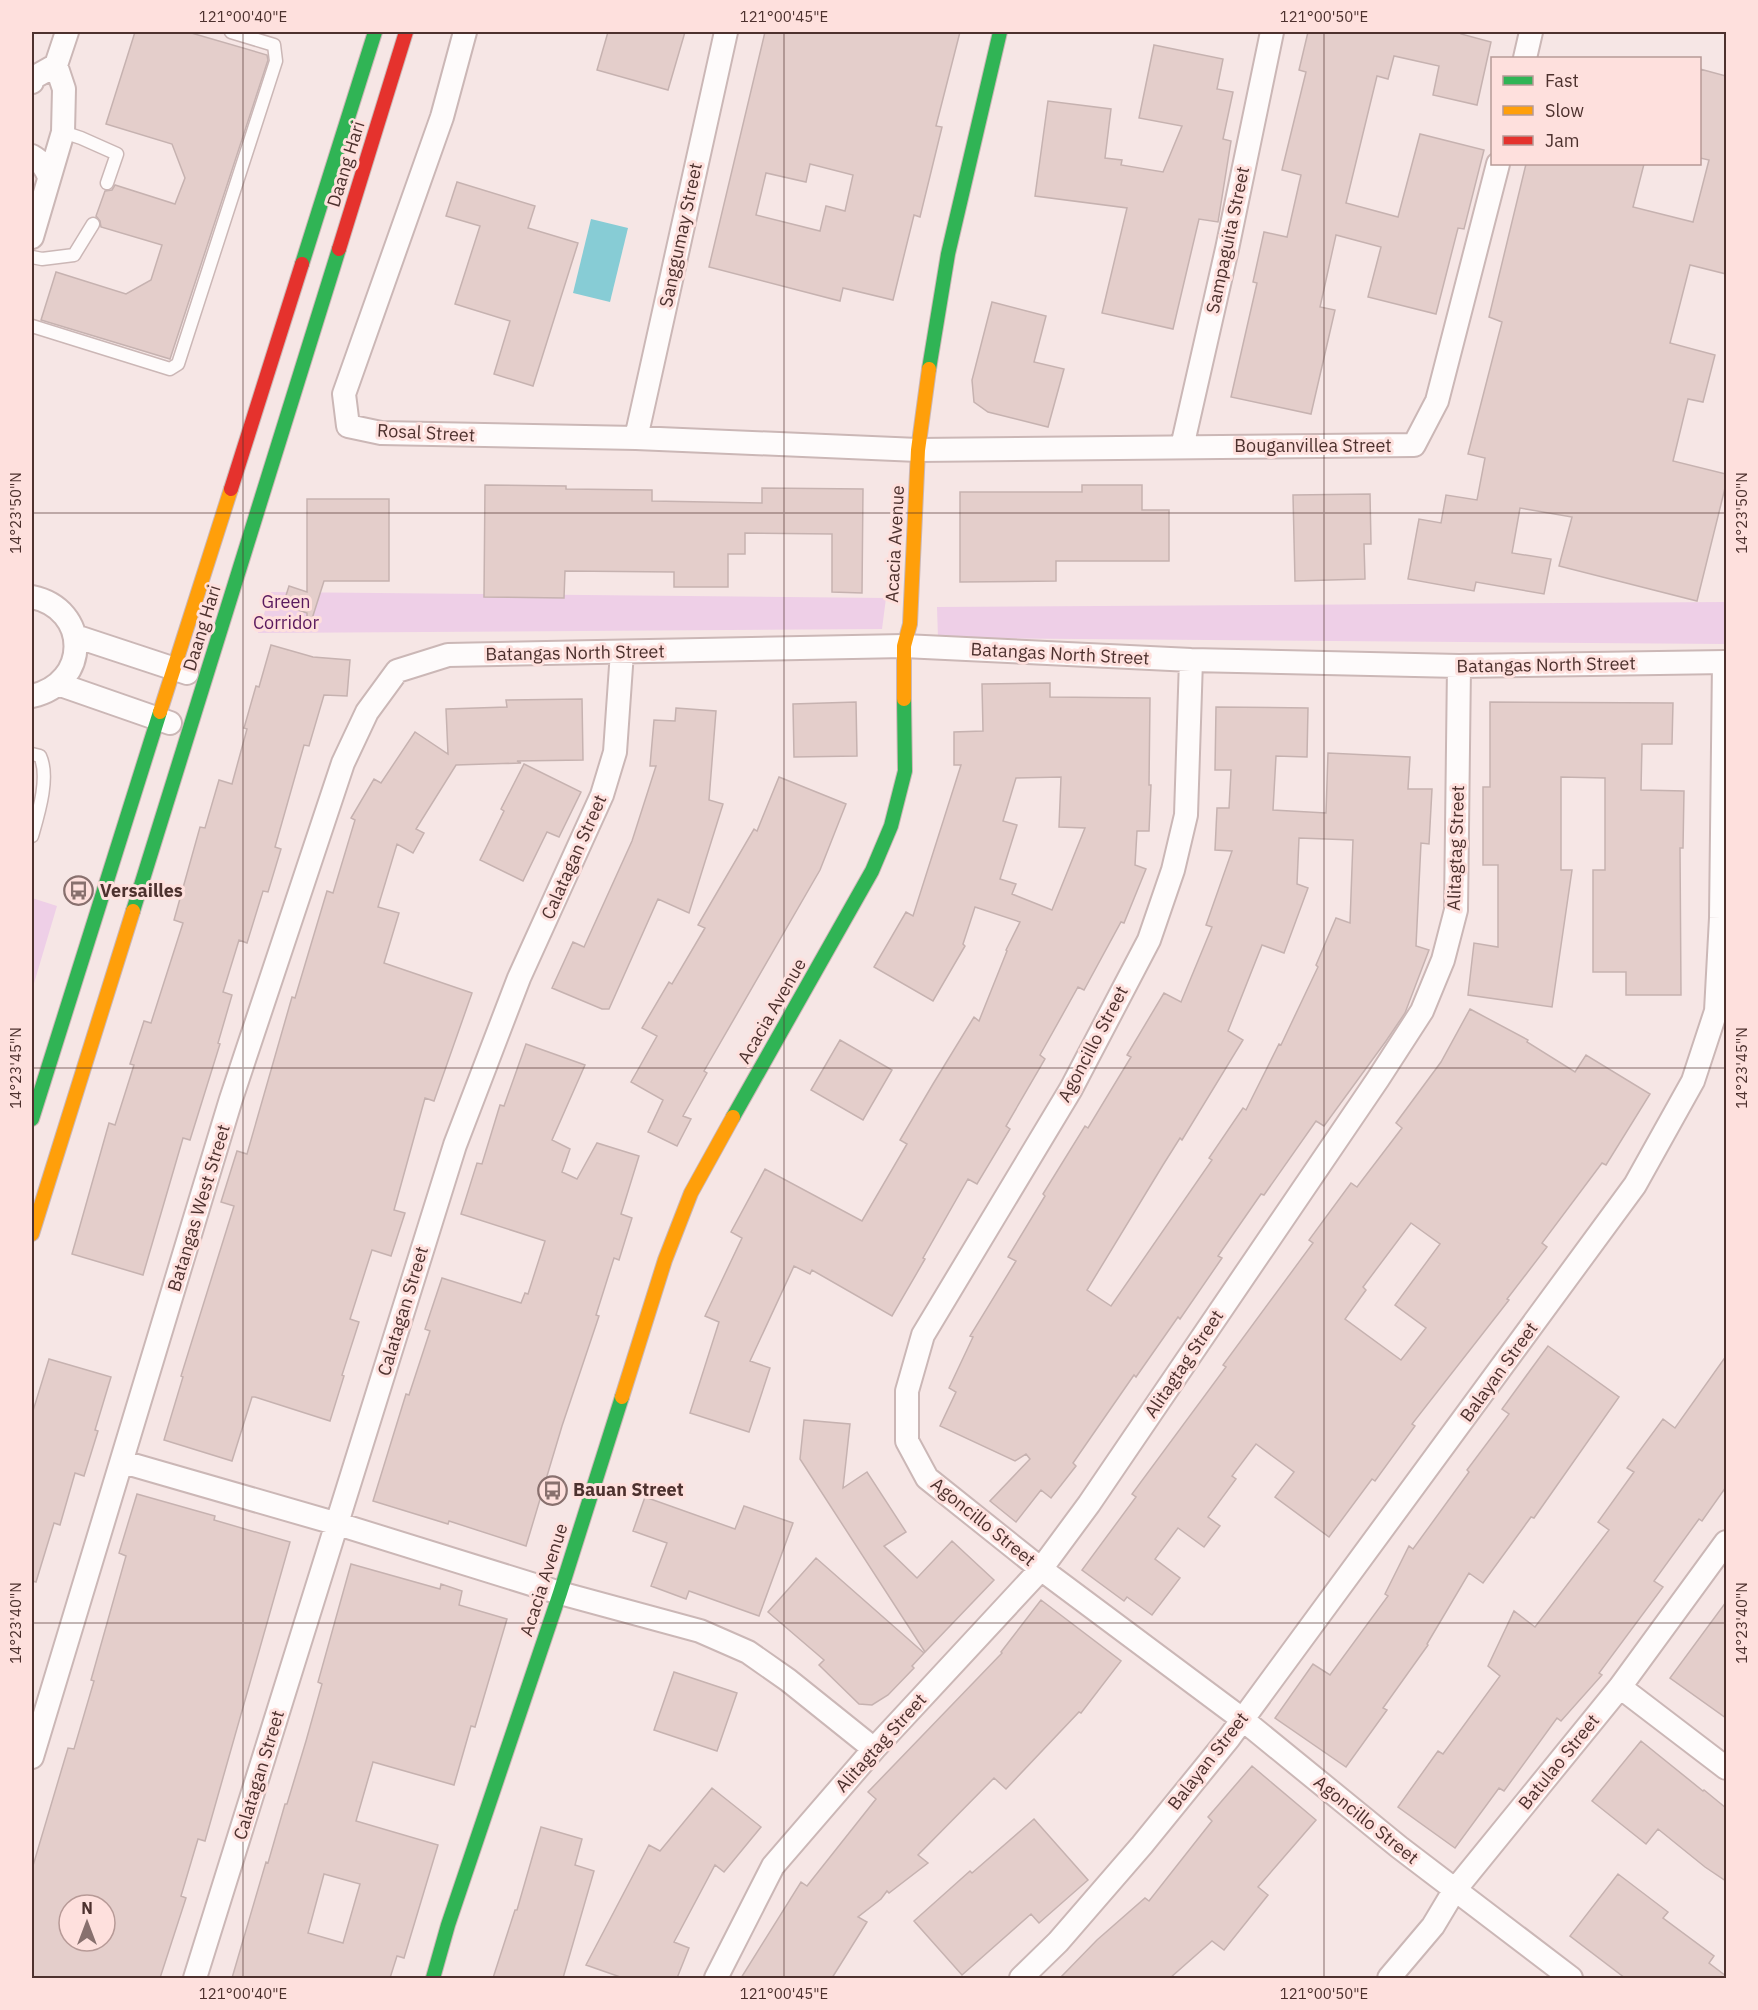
<svg xmlns="http://www.w3.org/2000/svg" width="1758" height="2010" viewBox="0 0 1758 2010" font-family="'IBM Plex Sans',sans-serif">
<style>
.green{fill:#eecfe7}
.water{fill:#87ccd5}
.building{fill:#e4cecb;stroke:#c6b2b0;stroke-width:1.5;fill-rule:evenodd}
.lines{fill:none;stroke-linecap:round;stroke-linejoin:round}
.lane-casing{stroke:#cbb7b6;stroke-width:15}
.street-casing{stroke:#cbb7b6;stroke-width:26}
.fast-casing{stroke:#cbb7b6;stroke-width:16}
.slow-casing{stroke:#cbb7b6;stroke-width:16}
.jam-casing{stroke:#cbb7b6;stroke-width:16}
.lane{stroke:#fefbfb;stroke-width:12}
.street{stroke:#fefbfb;stroke-width:22}
.fast{stroke:#30b455;stroke-width:14}
.slow{stroke:#ff9f0a;stroke-width:14}
.jam{stroke:#e5322d;stroke-width:14}
.ticks{fill:none;stroke:#4d312e;stroke-width:1.5;stroke-opacity:0.45}
.labels{text-anchor:middle;stroke-width:6;stroke-linejoin:round;paint-order:stroke}
.street-label{font-size:18px;fill:#4d312e;stroke:#fee0dd}
.park-label{font-size:18px;fill:#5a195d;stroke:#fee0dd}
.poi-label{font-size:18px;font-weight:bold;fill:#4d312e;stroke:#fee0dd;text-anchor:start}
.neatline{fill:none;stroke:#4d312e;stroke-width:2}
.ticks-label{font-size:15px;text-anchor:middle;fill:#4d312e}
</style>
<rect width="100%" height="100%" fill="#f6e6e5"/>
<path class="green" d="M 271,592 L 886,598 L 882,629 L 258,633 Z
M 1726,602 L 1726,644 L 938,638 L 937,607 Z
M 32,898 L 57,906 L 32,990 Z"/>
<path class="water" d="M 591,219 L 628,228 L 610,302 L 573,293 Z"/>
<path class="building" d="M 135,32 L 188,32 L 267,55 L 268,60 L 170,359 L 41,320 L 56,272 L 126,294 L 151,280 L 162,245 L 101,227 L 100,221 L 96,216 L 105,191 L 112,190 L 115,185 L 175,204 L 185,178 L 172,144 L 106,124 Z
M 608,32 L 685,32 L 668,90 L 597,70 Z
M 765,32 L 960,32 L 936,126 L 942,127 L 920,217 L 914,215 L 893,300 L 843,288 L 840,301 L 709,267 ZM 810,164 L 853,175 L 845,211 L 826,206 L 820,231 L 756,215 L 766,173 L 806,182 Z
M 1308,32 L 1461,32 L 1461,34 L 1491,42 L 1477,105 L 1433,95 L 1439,66 L 1394,56 L 1388,79 L 1377,76 L 1346,203 L 1398,217 L 1420,134 L 1484,150 L 1464,229 L 1458,228 L 1436,314 L 1368,297 L 1381,247 L 1336,235 L 1320,307 L 1335,310 L 1311,414 L 1231,397 L 1257,283 L 1253,282 L 1264,232 L 1287,237 L 1301,175 L 1282,170 L 1306,72 L 1299,70 Z
M 1154,45 L 1223,59 L 1217,89 L 1233,92 L 1223,139 L 1231,141 L 1218,222 L 1199,219 L 1173,329 L 1102,313 L 1127,208 L 1035,196 L 1048,101 L 1111,109 L 1105,158 L 1122,160 L 1121,165 L 1163,172 L 1182,126 L 1139,118 Z
M 1700,69 L 1726,76 L 1726,274 L 1690,265 L 1670,343 L 1715,355 L 1703,402 L 1688,399 L 1673,461 L 1726,474 L 1726,484 L 1697,601 L 1559,566 L 1572,517 L 1520,508 L 1512,553 L 1551,559 L 1544,594 L 1476,582 L 1474,591 L 1408,579 L 1419,519 L 1441,523 L 1446,495 L 1477,500 L 1485,458 L 1468,454 L 1502,322 L 1489,317 L 1526,164 L 1644,164 L 1633,207 L 1693,222 L 1709,160 L 1700,158 Z
M 457,182 L 535,206 L 528,228 L 578,243 L 533,386 L 494,374 L 510,321 L 455,304 L 480,226 L 446,216 Z
M 992,302 L 1046,316 L 1034,362 L 1064,369 L 1048,427 L 988,412 L 974,402 L 972,380 Z
M 485,485 L 566,486 L 566,489 L 652,490 L 652,501 L 762,503 L 762,488 L 863,489 L 862,593 L 832,592 L 832,534 L 745,533 L 745,554 L 728,554 L 728,587 L 674,587 L 674,572 L 565,571 L 564,598 L 484,597 Z
M 1082,485 L 1142,485 L 1142,510 L 1169,510 L 1169,561 L 1056,561 L 1056,581 L 960,582 L 960,492 L 1082,492 Z
M 1370,494 L 1371,544 L 1364,544 L 1365,579 L 1295,581 L 1293,495 Z
M 307,499 L 389,499 L 389,581 L 324,581 L 311,622 L 307,622 L 307,613 L 283,605 L 289,586 L 307,592 Z
M 271,645 L 313,657 L 350,660 L 347,696 L 324,695 L 309,746 L 304,745 L 275,847 L 281,849 L 268,892 L 263,891 L 247,943 L 239,940 L 223,992 L 232,995 L 218,1043 L 220,1044 L 190,1140 L 183,1138 L 143,1275 L 72,1254 L 109,1123 L 115,1125 L 134,1065 L 130,1064 L 144,1021 L 151,1023 L 183,923 L 174,920 L 200,827 L 205,828 L 219,780 L 232,784 L 247,729 L 244,728 L 256,686 L 259,687 Z
M 1050,683 L 1050,697 L 1150,698 L 1149,785 L 1151,785 L 1149,831 L 1137,831 L 1135,865 L 1146,869 L 1124,923 L 1121,922 L 1084,990 L 1078,987 L 1040,1055 L 1045,1059 L 1006,1126 L 1010,1129 L 977,1184 L 968,1179 L 923,1258 L 925,1259 L 892,1316 L 812,1270 L 810,1274 L 794,1266 L 750,1361 L 770,1368 L 749,1432 L 690,1413 L 719,1322 L 705,1316 L 742,1238 L 731,1232 L 765,1169 L 862,1221 L 907,1144 L 900,1140 L 933,1084 L 974,1017 L 979,1021 L 1007,951 L 1006,950 L 1020,922 L 975,907 L 963,944 L 965,946 L 933,1001 L 874,967 L 906,912 L 913,916 L 961,765 L 954,765 L 954,732 L 983,731 L 982,684 ZM 1061,777 L 1059,827 L 1085,828 L 1052,910 L 1012,894 L 1016,884 L 1000,879 L 1017,825 L 1003,821 L 1016,778 Z
M 582,699 L 583,760 L 517,761 L 521,763 L 456,765 L 416,829 L 424,833 L 413,853 L 397,844 L 378,907 L 399,913 L 384,963 L 472,993 L 434,1101 L 425,1098 L 394,1210 L 405,1213 L 391,1256 L 372,1250 L 350,1319 L 359,1322 L 342,1375 L 344,1376 L 330,1421 L 255,1397 L 252,1397 L 232,1461 L 164,1440 L 183,1377 L 181,1376 L 234,1206 L 221,1202 L 237,1151 L 247,1154 L 292,997 L 295,998 L 327,891 L 333,893 L 355,820 L 351,818 L 374,779 L 381,783 L 415,732 L 448,754 L 446,709 L 507,707 L 506,700 Z
M 856,702 L 857,756 L 794,757 L 793,704 Z
M 1490,702 L 1673,703 L 1672,744 L 1642,744 L 1641,790 L 1684,791 L 1683,848 L 1680,848 L 1681,995 L 1626,995 L 1626,972 L 1593,972 L 1593,870 L 1605,870 L 1605,778 L 1561,777 L 1561,870 L 1572,870 L 1552,1007 L 1468,995 L 1474,943 L 1498,947 L 1498,865 L 1483,865 L 1483,787 L 1490,787 Z
M 1216,707 L 1308,708 L 1307,757 L 1276,756 L 1273,810 L 1326,813 L 1328,753 L 1410,757 L 1408,789 L 1432,789 L 1429,844 L 1421,843 L 1416,946 L 1429,950 L 1405,1013 L 1386,1041 L 1324,1126 L 1316,1121 L 1264,1195 L 1261,1194 L 1218,1256 L 1222,1258 L 1180,1319 L 1178,1317 L 1136,1377 L 1134,1375 L 1073,1463 L 1076,1466 L 1051,1498 L 1041,1490 L 1016,1522 L 990,1501 L 1030,1459 L 1026,1454 L 1015,1461 L 940,1426 L 956,1392 L 949,1388 L 973,1337 L 970,1336 L 1016,1261 L 1008,1257 L 1045,1196 L 1043,1194 L 1085,1126 L 1088,1128 L 1131,1057 L 1127,1055 L 1164,993 L 1181,1002 L 1212,927 L 1206,925 L 1232,851 L 1215,850 L 1217,808 L 1229,808 L 1231,770 L 1215,770 ZM 1299,838 L 1353,840 L 1350,923 L 1336,918 L 1316,965 L 1318,967 L 1281,1045 L 1279,1044 L 1246,1110 L 1243,1108 L 1209,1158 L 1212,1160 L 1111,1306 L 1087,1290 L 1163,1165 L 1180,1138 L 1182,1140 L 1243,1040 L 1228,1031 L 1262,945 L 1284,953 L 1308,888 L 1297,884 Z
M 676,708 L 716,711 L 709,800 L 723,804 L 689,913 L 658,899 L 609,1009 L 602,1009 L 552,988 L 573,942 L 584,947 L 632,841 L 656,766 L 650,766 L 654,720 L 675,721 Z
M 524,764 L 581,792 L 559,837 L 547,832 L 523,881 L 480,860 L 504,811 L 501,809 Z
M 779,777 L 846,804 L 820,870 L 704,1071 L 707,1073 L 683,1116 L 691,1119 L 677,1146 L 648,1132 L 663,1100 L 631,1082 L 657,1036 L 642,1028 L 669,982 L 672,984 L 705,928 L 698,925 L 754,829 L 757,831 Z
M 1470,1009 L 1528,1040 L 1527,1042 L 1575,1072 L 1586,1055 L 1650,1094 L 1606,1165 L 1602,1163 L 1542,1243 L 1547,1247 L 1507,1299 L 1509,1300 L 1412,1424 L 1415,1426 L 1375,1481 L 1372,1479 L 1329,1537 L 1275,1497 L 1294,1472 L 1256,1444 L 1232,1476 L 1236,1479 L 1208,1517 L 1220,1526 L 1204,1547 L 1178,1528 L 1155,1559 L 1180,1578 L 1152,1615 L 1127,1597 L 1124,1601 L 1082,1570 L 1136,1497 L 1132,1494 L 1226,1367 L 1223,1365 L 1313,1243 L 1309,1240 L 1351,1183 L 1357,1187 L 1402,1128 L 1396,1123 L 1441,1062 ZM 1411,1223 L 1440,1244 L 1395,1305 L 1426,1328 L 1401,1360 L 1345,1319 L 1366,1290 L 1363,1287 Z
M 840,1040 L 892,1070 L 863,1120 L 811,1090 Z
M 526,1044 L 585,1065 L 552,1140 L 570,1149 L 562,1172 L 577,1179 L 597,1143 L 639,1156 L 621,1214 L 632,1218 L 619,1260 L 614,1258 L 596,1315 L 599,1316 L 562,1426 L 526,1546 L 449,1521 L 448,1524 L 373,1501 L 406,1394 L 409,1395 L 430,1331 L 425,1329 L 442,1278 L 521,1303 L 525,1293 L 528,1294 L 545,1241 L 461,1214 L 477,1163 L 482,1164 L 500,1105 L 504,1106 Z
M 1548,1346 L 1619,1397 L 1534,1518 L 1531,1517 L 1483,1583 L 1469,1573 L 1427,1644 L 1428,1645 L 1383,1708 L 1387,1710 L 1346,1767 L 1275,1718 L 1313,1664 L 1330,1675 L 1388,1596 L 1385,1594 L 1409,1546 L 1413,1549 L 1469,1472 L 1467,1470 L 1509,1414 L 1502,1409 Z
M 1726,1356 L 1726,1487 L 1702,1521 L 1699,1519 L 1654,1581 L 1663,1587 L 1599,1673 L 1602,1675 L 1561,1721 L 1557,1718 L 1504,1791 L 1499,1788 L 1455,1848 L 1398,1807 L 1438,1751 L 1443,1754 L 1500,1676 L 1488,1666 L 1514,1611 L 1535,1627 L 1609,1530 L 1598,1522 L 1634,1472 L 1627,1468 L 1663,1419 L 1675,1428 Z
M 49,1359 L 111,1377 L 95,1430 L 98,1431 L 84,1476 L 75,1473 L 60,1525 L 54,1523 L 36,1582 L 32,1581 L 32,1414 Z
M 804,1420 L 850,1424 L 843,1488 L 867,1472 L 906,1532 L 884,1546 L 917,1578 L 952,1541 L 994,1580 L 925,1652 L 800,1459 Z
M 137,1494 L 215,1516 L 214,1520 L 290,1542 L 205,1841 L 198,1839 L 181,1896 L 186,1898 L 160,1978 L 32,1978 L 32,1869 L 68,1748 L 74,1749 L 94,1681 L 91,1680 L 126,1556 L 119,1553 ZM 69,1905 L 105,1905 L 105,1941 L 69,1941 Z
M 645,1497 L 735,1529 L 744,1506 L 793,1523 L 759,1616 L 689,1591 L 686,1599 L 651,1586 L 667,1543 L 633,1531 Z
M 816,1558 L 924,1653 L 912,1666 L 914,1668 L 888,1695 L 872,1705 L 859,1704 L 819,1665 L 824,1660 L 768,1612 Z
M 351,1564 L 440,1589 L 441,1584 L 462,1591 L 459,1605 L 507,1619 L 475,1727 L 471,1726 L 454,1785 L 373,1762 L 356,1821 L 438,1845 L 404,1958 L 397,1956 L 390,1978 L 232,1978 L 266,1862 L 268,1863 L 285,1804 L 287,1804 L 306,1741 L 322,1684 L 318,1682 ZM 324,1874 L 360,1884 L 343,1943 L 308,1933 Z
M 1041,1600 L 1121,1661 L 1081,1713 L 1079,1712 L 1006,1789 L 994,1778 L 918,1855 L 928,1863 L 889,1893 L 887,1891 L 881,1899 L 858,1917 L 867,1922 L 832,1978 L 741,1978 L 801,1882 L 807,1886 L 876,1799 L 868,1792 L 1002,1653 L 1001,1652 Z
M 1726,1602 L 1726,1718 L 1670,1678 Z
M 674,1672 L 737,1693 L 717,1751 L 654,1730 Z
M 1641,1741 L 1703,1791 L 1704,1790 L 1726,1808 L 1726,1881 L 1705,1867 L 1658,1829 L 1646,1844 L 1592,1801 Z
M 1252,1766 L 1316,1820 L 1258,1887 L 1268,1895 L 1224,1950 L 1212,1941 L 1170,1978 L 1060,1978 L 1097,1940 L 1145,1898 L 1149,1901 L 1212,1821 L 1208,1817 Z
M 712,1788 L 761,1827 L 724,1872 L 715,1865 L 674,1942 L 689,1948 L 677,1978 L 623,1978 L 586,1965 L 649,1845 L 660,1851 Z
M 1034,1819 L 1088,1880 L 1039,1923 L 1031,1914 L 962,1975 L 914,1921 L 970,1871 L 972,1873 Z
M 541,1827 L 582,1839 L 575,1865 L 594,1871 L 563,1978 L 493,1978 L 515,1910 L 517,1910 Z
M 1618,1874 L 1668,1912 L 1663,1918 L 1714,1956 L 1709,1963 L 1726,1976 L 1726,1978 L 1625,1978 L 1570,1936 Z"/>
<g class="lines">
<defs>
<path id="lane" d="M 63,132 L 81,138 L 117,154 L 107,183
M 32,257 L 42,259 L 74,255 L 93,224
M 32,326 L 170,369 L 178,364 L 276,61 L 274,45 L 231,32
M 32,754 L 40,756 C 50,777 38,815 32,836"/>
<path id="street" d="M 465,32 L 442,117 L 344,394 L 348,426 L 381,433 L 636,438 L 918,450 L 1414,445 L 1437,401 L 1498,164
M 1525,58 L 1531,32
M 32,82 L 33,78 L 56,65
M 32,156 C 41,161 45,167 49,177
M 32,237 L 63,132 L 64,89 L 56,65 L 67,32
M 636,438 L 726,32
M 1182,447 L 1227,249 L 1272,32
M 32,597 C 90,609 90,683 32,696
M 75,636 L 187,673
M 1191,660 L 1186,815 L 1173,870 L 1149,940 L 1071,1089 L 923,1335 L 907,1391 L 907,1441 L 927,1478 L 1041,1569 L 1242,1719 L 1399,1847 L 1571,1978
M 58,684 L 170,723
M 123,1462 L 338,1524 L 560,1593 L 700,1631 L 748,1652 L 788,1680 L 874,1749
M 1620,1687 L 1726,1768
M 32,1757 L 231,1099 L 343,763 L 367,712 L 397,671 L 448,655 L 904,646 L 1191,660 L 1459,666 L 1726,662
M 195,1978 L 455,1145 L 519,978 L 602,795 L 615,752 L 622,652
M 716,1978 L 773,1866 L 874,1749 L 1041,1569 L 1089,1504 L 1378,1079 L 1422,1011 L 1443,960 L 1456,910 L 1459,666
M 1021,1978 L 1058,1942 L 1142,1845 L 1229,1738 L 1635,1185 L 1693,1081 L 1716,1011 L 1721,918 L 1724,662
M 1389,1978 L 1433,1926 L 1454,1891 L 1620,1687 L 1726,1542"/>
<path id="fast" d="M 302,264 L 375,32
M 929,369 L 948,254 L 1000,32
M 133,911 L 339,249
M 733,1117 L 872,871 L 891,826 L 905,771 L 904,699
M 32,1119 L 160,712
M 433,1978 L 448,1925 L 560,1593 L 622,1397"/>
<path id="slow" d="M 904,699 L 904,646 L 910,624 L 918,450 L 929,369
M 160,712 L 231,489
M 32,1234 L 133,911
M 622,1397 L 665,1260 L 691,1193 L 733,1117"/>
<path id="jam" d="M 339,249 L 406,32
M 231,489 L 302,264"/>
</defs>
<use href="#lane" class="lane-casing"/>
<use href="#street" class="street-casing"/>
<use href="#fast" class="fast-casing"/>
<use href="#slow" class="slow-casing"/>
<use href="#jam" class="jam-casing"/>
<use href="#lane" class="lane"/>
<use href="#street" class="street"/>
<use href="#fast" class="fast"/>
<use href="#slow" class="slow"/>
<use href="#jam" class="jam"/>
</g>
<path class="ticks" d="M 243,32 L 243,1978M 784,32 L 784,1978M 1324,32 L 1324,1978M 32,513 L 1726,513M 32,1068 L 1726,1068M 32,1623 L 1726,1623"/>
<defs>
<symbol id="bus-ring" viewBox="-11 -11 22 22"><circle r="9.5" fill="#fee0dd" stroke="#88706e" stroke-width="1.5"/><path d="M-5-6H5V4H4V6H2V4H-2V6H-4V4H-5ZM-3.5-4V0h7V-4ZM-3.5 1.2v1.5H-2V1.2ZM2 1.2v1.5H3.5V1.2Z" fill="#88706e"/></symbol>
</defs>
<g fill-rule="evenodd">
<use href="#bus-ring" x="62" y="874" width="33" height="33"/>
<use href="#bus-ring" x="536" y="1474" width="33" height="33"/>
</g>
<g class="labels">
<g class="street-label">
<text transform="translate(346 164) rotate(-73)" y="6">Daang Hari</text>
<text transform="translate(681 235) rotate(-78)" y="6">Sanggumay Street</text>
<text transform="translate(1228 240) rotate(-78)" y="6">Sampaguita Street</text>
<text transform="translate(426 433) rotate(3)" y="6">Rosal Street</text>
<text x="1313" y="452">Bouganvillea Street</text>
<text transform="translate(895 544) rotate(-87)" y="6">Acacia Avenue</text>
<text transform="translate(202 628) rotate(-73)" y="6">Daang Hari</text>
<text transform="translate(575 653) rotate(-1)" y="6">Batangas North Street</text>
<text transform="translate(1060 654) rotate(3)" y="6">Batangas North Street</text>
<text transform="translate(1546 665) rotate(-1)" y="6">Batangas North Street</text>
<text transform="translate(1456 848) rotate(-88)" y="6">Alitagtag Street</text>
<text transform="translate(574 857) rotate(-66)" y="6">Calatagan Street</text>
<text transform="translate(772 1011) rotate(-60)" y="6">Acacia Avenue</text>
<text transform="translate(1093 1044) rotate(-62)" y="6">Agoncillo Street</text>
<text transform="translate(199 1208) rotate(-73)" y="6">Batangas West Street</text>
<text transform="translate(403 1311) rotate(-73)" y="6">Calatagan Street</text>
<text transform="translate(1184 1364) rotate(-56)" y="6">Alitagtag Street</text>
<text transform="translate(1499 1372) rotate(-54)" y="6">Balayan Street</text>
<text transform="translate(983 1522) rotate(39)" y="6">Agoncillo Street</text>
<text transform="translate(544 1580) rotate(-72)" y="6">Acacia Avenue</text>
<text transform="translate(881 1743) rotate(-48)" y="6">Alitagtag Street</text>
<text transform="translate(1208 1761) rotate(-52)" y="6">Balayan Street</text>
<text transform="translate(1559 1762) rotate(-51)" y="6">Batulao Street</text>
<text transform="translate(259 1775) rotate(-73)" y="6">Calatagan Street</text>
<text transform="translate(1366 1820) rotate(39)" y="6">Agoncillo Street</text>
</g>
<g class="park-label">
<text x="286" y="608">Green<tspan x="286" dy="21">Corridor</tspan></text>
</g>
<g class="poi-label">
<text x="100" y="897">Versailles</text>
<text x="573" y="1496">Bauan Street</text>
</g>
</g>
<rect width="1758" height="2010" fill="none" stroke="#fee0dd" stroke-width="66"/>
<rect x="1491" y="57" width="210" height="108" fill="#fee0dd" stroke="#b79a97" stroke-width="1.5"/>
<rect x="1503" y="76" width="30" height="9" fill="#30b455" stroke="#b79a97" stroke-width="1.5"/>
<text x="1545" y="87" font-size="18" fill="#4d312e">Fast</text>
<rect x="1503" y="106" width="30" height="9" fill="#ff9f0a" stroke="#b79a97" stroke-width="1.5"/>
<text x="1545" y="117" font-size="18" fill="#4d312e">Slow</text>
<rect x="1503" y="136" width="30" height="9" fill="#e5322d" stroke="#b79a97" stroke-width="1.5"/>
<text x="1545" y="147" font-size="18" fill="#4d312e">Jam</text>
<g transform="translate(87 1923)"><circle r="28" fill="#fee0dd" stroke="#b79a97" stroke-width="1.5"/>
<path d="M0-4.5L10 22L0 15L-10 22Z" fill="#88706e"/>
<text y="-9" font-size="16" font-weight="bold" text-anchor="middle" fill="#4d312e">N</text>
</g>
<rect x="33" y="33" width="1692" height="1944" class="neatline"/>
<g class="ticks-label">
<text x="243" y="22">121°00'40"E</text>
<text x="784" y="22">121°00'45"E</text>
<text x="1324" y="22">121°00'50"E</text>
<text transform="translate(16 513) rotate(-90)" y="5">14°23'50"N</text>
<text transform="translate(1742 513) rotate(-90)" y="5">14°23'50"N</text>
<text transform="translate(16 1068) rotate(-90)" y="5">14°23'45"N</text>
<text transform="translate(1742 1068) rotate(-90)" y="5">14°23'45"N</text>
<text transform="translate(16 1623) rotate(-90)" y="5">14°23'40"N</text>
<text transform="translate(1742 1623) rotate(-90)" y="5">14°23'40"N</text>
<text x="243" y="1999">121°00'40"E</text>
<text x="784" y="1999">121°00'45"E</text>
<text x="1324" y="1999">121°00'50"E</text>
</g>
</svg>
